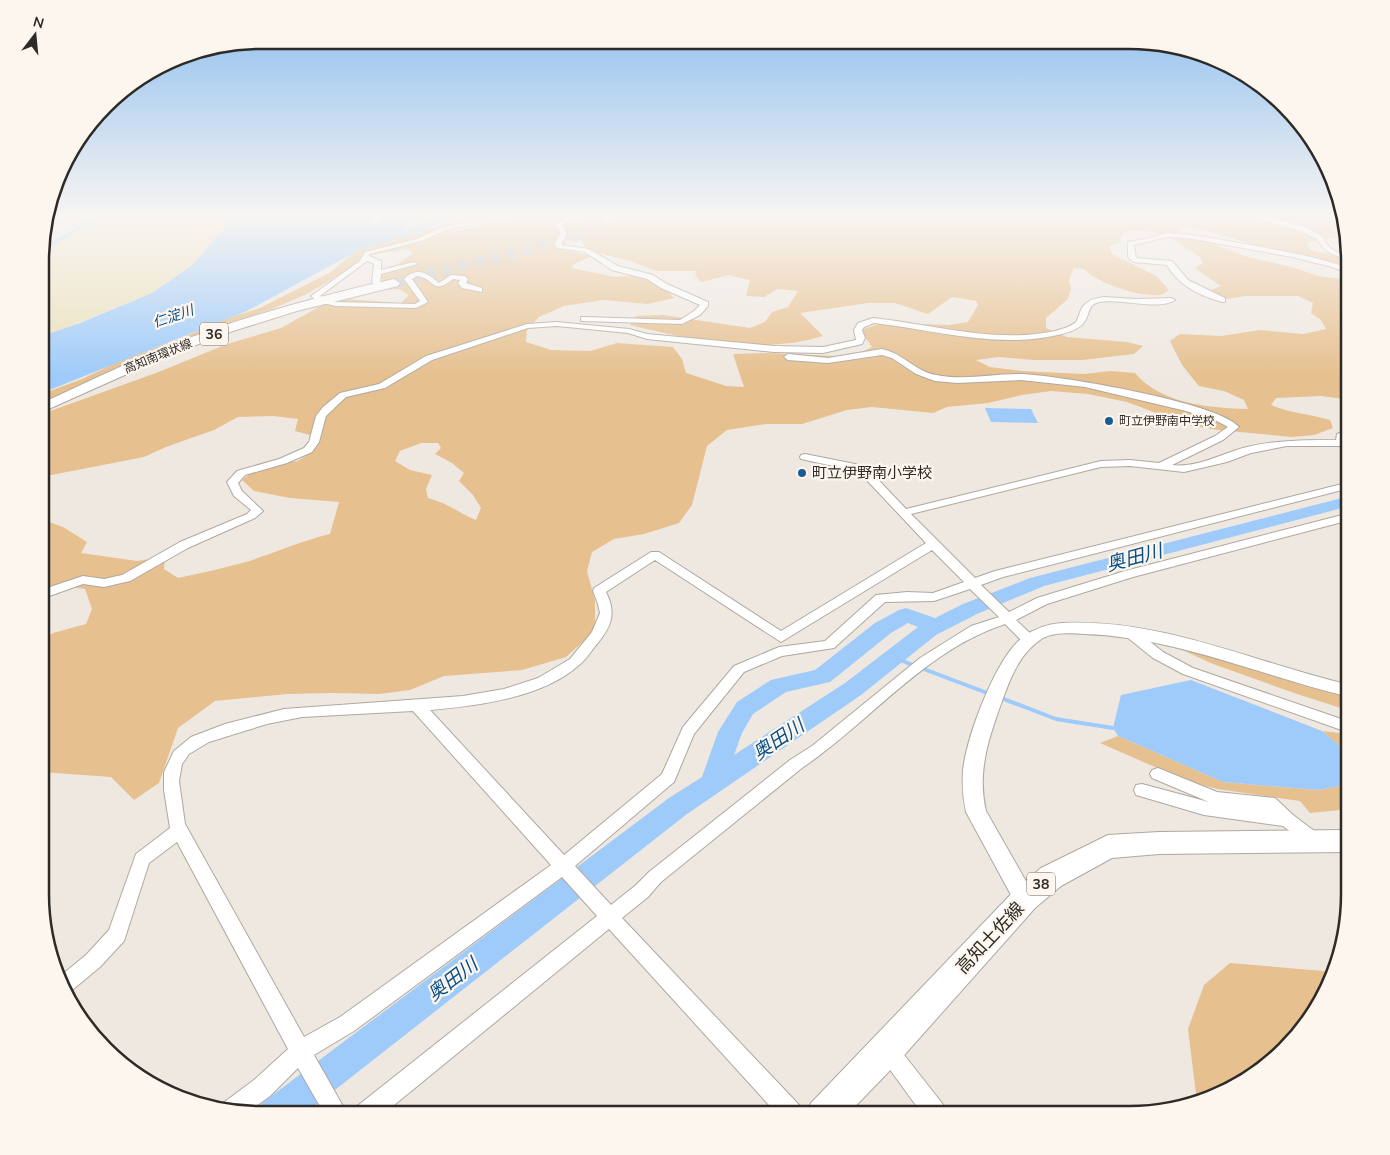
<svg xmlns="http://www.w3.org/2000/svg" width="1390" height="1155" viewBox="0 0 1390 1155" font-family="'Nunito Sans','Noto Sans JP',sans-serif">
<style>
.green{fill:#e6c08f;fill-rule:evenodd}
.sand{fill:#eae0bb}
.water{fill:#9ecbfa}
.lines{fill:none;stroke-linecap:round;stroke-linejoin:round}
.stream{stroke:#9ecbfa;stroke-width:4}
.river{fill:#9ecbfa;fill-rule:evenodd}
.primary-tunnel{stroke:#c8c2bc;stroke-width:11;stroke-dasharray:11 5.5;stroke-linecap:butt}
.minor-casing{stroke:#aea8a0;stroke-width:2}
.tertiary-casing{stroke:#aea8a0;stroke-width:2}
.primary-casing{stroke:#aea8a0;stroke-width:2}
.minor{fill:#fff;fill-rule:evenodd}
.tertiary{fill:#fff;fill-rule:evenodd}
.primary{fill:#fff;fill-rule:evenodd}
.poi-dot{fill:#1a5c91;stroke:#fcf6ee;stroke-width:2}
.labels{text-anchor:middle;stroke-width:4.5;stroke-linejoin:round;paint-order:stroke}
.far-street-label{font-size:12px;fill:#2d2a27;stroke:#fcf6ee}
.far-poi-label{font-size:12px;fill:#2d2a27;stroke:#fcf6ee;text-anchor:start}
.far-water-label{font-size:14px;font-style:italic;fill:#074f86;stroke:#fcf6ee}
.shield{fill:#fcf6ee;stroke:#6b6763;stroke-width:1}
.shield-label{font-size:14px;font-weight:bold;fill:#2d2a27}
.poi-label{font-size:15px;fill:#2d2a27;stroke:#fcf6ee;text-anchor:start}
.near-street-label{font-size:18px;fill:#2d2a27;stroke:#fcf6ee}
.near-water-label{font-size:19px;font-style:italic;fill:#074f86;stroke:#fcf6ee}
.rim{fill:none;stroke:#2d2a27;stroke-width:2.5}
</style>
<rect width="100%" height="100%" fill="#efe8e1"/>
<path class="green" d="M 527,215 L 592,215 L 594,217 L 605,215 L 1341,215 L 1343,227 L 1333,230 L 1340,237 L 1307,243 L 1310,250 L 1350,259 L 1350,265 L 1347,266 L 1292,256 L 1208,231 L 1185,227 L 1177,232 L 1199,238 L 1244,256 L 1295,268 L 1318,276 L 1350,280 L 1350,400 L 1322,396 L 1276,398 L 1271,405 C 1290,413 1310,414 1330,420 L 1333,428 L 1314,435 L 1292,437 L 1218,430 L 1188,425 L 1127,402 L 1088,394 L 1051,391 L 1022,395 L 988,403 L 947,407 L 933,413 L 872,407 L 847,410 L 802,424 L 766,424 L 727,430 L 707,446 L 692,505 L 679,523 L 644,534 L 614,539 L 592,552 L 587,571 L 595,601 L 595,631 L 566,657 L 522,670 L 444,676 L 410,690 L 379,694 L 334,693 L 287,694 L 215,701 L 178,728 L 159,783 L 134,800 L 111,777 L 41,772 L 41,641 L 53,633 L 86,624 L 92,609 L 85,589 L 65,586 L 41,594 L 41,519 L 63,527 L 87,542 L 81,553 L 137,561 L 165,557 L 164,569 L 178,578 C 201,573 224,568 246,562 C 274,553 301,541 330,534 L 339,502 L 290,498 L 254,491 L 242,480 L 259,467 L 298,461 L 313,450 L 321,438 L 295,431 L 298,419 L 274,416 L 238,417 L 214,430 L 166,447 L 144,457 L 41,477 L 42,414 L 156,373 L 227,344 L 281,328 L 326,303 L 345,299 L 401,303 L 409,295 L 399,289 L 378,290 L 385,283 L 379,275 L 379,270 L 398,264 L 413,253 L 408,249 L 363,256 L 354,266 L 309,293 L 272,309 L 221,326 L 118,367 L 42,404 L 42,394 L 82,379 L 126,358 L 182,338 L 216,322 L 260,308 L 331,272 L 355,251 L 385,240 L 445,224 L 453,232 ZM 1127,231 L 1148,231 L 1168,236 L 1200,257 L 1203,263 L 1195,268 L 1221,286 L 1205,292 L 1228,299 L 1245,296 L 1298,296 L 1313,303 L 1311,313 L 1321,320 L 1326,329 L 1303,334 L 1260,330 L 1221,336 L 1180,334 L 1170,341 L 1182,365 L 1199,386 L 1224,391 L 1244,400 L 1248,409 C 1210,408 1161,404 1135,373 L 1110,371 L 1084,374 L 1021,371 L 990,367 L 976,360 L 999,357 L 1034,360 L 1082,360 L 1134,354 L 1143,346 L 1127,342 L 1067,337 L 1046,328 L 1046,318 L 1068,299 L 1071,290 L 1069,280 L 1074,268 L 1084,269 C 1097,283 1139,297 1159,295 C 1162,295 1166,292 1169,290 L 1156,276 L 1112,254 L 1109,246 L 1120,242 L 1121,236 ZM 581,239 L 586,250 L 631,261 L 656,271 L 697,271 L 695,275 L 701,282 L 729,275 L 750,280 L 746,296 L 764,297 L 778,289 L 798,291 L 788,307 L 772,312 L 765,322 L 750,328 L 663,315 L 636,316 L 630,325 C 692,340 761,355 823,336 L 800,313 L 868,303 L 895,303 L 928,314 L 952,297 L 976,301 L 978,305 L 968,322 L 949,325 L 882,323 L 857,331 L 866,338 L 872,347 L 858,354 L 837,356 L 768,353 L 733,354 L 744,387 L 726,386 L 686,373 L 682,359 L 673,347 L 617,343 L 590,351 L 551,350 L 526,342 L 527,329 L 539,317 L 564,306 L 603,300 L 648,304 L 674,298 L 658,280 L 629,276 L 615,277 L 572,268 L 574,264 L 592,256 L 559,249 L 563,241 ZM 421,443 L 438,443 L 441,448 L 435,454 L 452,463 L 464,473 L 459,481 L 473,495 L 481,508 L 476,520 C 459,513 447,503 428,498 L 426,489 L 432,475 L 410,470 L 395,461 L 400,451 Z
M 1141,631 L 1350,692 L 1350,711 L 1294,693 L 1213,664 Z
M 1322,731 L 1350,734 L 1350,755 Z
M 1118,736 L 1223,782 L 1318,790 L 1350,784 L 1350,809 L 1310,813 L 1300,801 L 1217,789 L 1187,781 L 1100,743 Z
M 1230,963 L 1335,972 L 1333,979 L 1286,1050 L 1214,1098 L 1199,1101 L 1196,1094 L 1188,1029 L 1204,985 Z"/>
<path class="sand" d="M 100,215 L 229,215 L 227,224 L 194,264 L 152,293 L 42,337 L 42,254 Z"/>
<path class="water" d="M 228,215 L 353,215 C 356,218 367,215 373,216 L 369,224 L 378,226 L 378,223 L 384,222 L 380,219 L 390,218 L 386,215 L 424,215 L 404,226 L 405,230 L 433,221 L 440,215 L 455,215 L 445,221 L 408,235 L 361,249 L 247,311 L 42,393 L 42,336 L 80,323 L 152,293 L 194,264 L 227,224 Z
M 94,217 L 98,217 L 57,244 L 52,246 L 54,246 L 42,254 L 42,248 Z
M 985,408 L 1031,409 L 1038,423 L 991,422 Z
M 1191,680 L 1322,731 L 1350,755 L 1350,784 L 1318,790 L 1223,782 L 1118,736 L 1113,728 L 1121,695 Z"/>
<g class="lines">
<path class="stream" d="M 893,657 L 915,666
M 921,668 L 990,694
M 1001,698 L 1056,719 L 1113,728"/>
<path class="river" d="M 1350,496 L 1350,506 L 1044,586 L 977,614 L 936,635 L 861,695 L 687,814 L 303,1115 L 257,1115 L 262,1103 L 669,798 L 702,777 L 718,732 L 737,702 L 771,680 L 815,670 L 875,623 L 899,610 L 906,608 L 935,618 L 963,604 L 1030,578 ZM 908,623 L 918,627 L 845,683 L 734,755 L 742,733 L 753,714 L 786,692 L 830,682 L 891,633 Z"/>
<path class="primary-tunnel" d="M 394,283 L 569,239 L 606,219"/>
<defs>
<path id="minor" d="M 63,215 L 70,215 L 42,230 L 44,225 Z
M 503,215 L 515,215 L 446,230 L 421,241 L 370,254 L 369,256 L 381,261 L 381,270 L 414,262 L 418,264 L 381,274 L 380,283 L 376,285 L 372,283 L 374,264 L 367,261 L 320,296 L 336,302 L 415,304 L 420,301 L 404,279 C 417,266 428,273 439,283 L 451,275 L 465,276 L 468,279 L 466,283 L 482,288 L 482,292 L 462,288 L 458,283 L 460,280 L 453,279 C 432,296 436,279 417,276 L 412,279 L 428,302 L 416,308 L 336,306 L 318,302 L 311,296 L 360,261 L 365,252 L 417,239 L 442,227 Z
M 580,215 L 592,215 L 569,221 L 562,225 L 567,233 L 561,245 L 589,249 L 618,266 L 653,275 L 667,284 L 708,302 L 708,306 L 700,315 L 682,324 L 581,321 L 581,317 L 584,317 L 680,320 L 694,311 L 700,305 L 661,288 L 647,279 L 612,270 L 585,252 L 557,248 L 554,244 L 561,233 L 555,225 L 565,218 Z
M 1241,215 C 1258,214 1310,224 1322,237 C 1323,237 1326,243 1326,243 C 1332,251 1341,254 1349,256 L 1350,261 L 1330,253 L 1323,248 L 1317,239 L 1301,231 Z
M 1167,233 C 1197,234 1226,241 1256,246 C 1287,252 1320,257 1350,269 L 1350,274 L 1332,267 L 1292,257 L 1188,238 L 1167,237 L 1134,245 L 1136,258 L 1172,261 L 1188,280 L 1225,298 L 1225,302 L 1222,302 C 1200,296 1178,285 1167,265 L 1134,262 L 1128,257 L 1128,242 L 1146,239 Z
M 1104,297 L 1136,299 L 1171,298 L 1175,300 C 1160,311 1118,298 1100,302 C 1088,304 1090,313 1085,321 C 1080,329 1070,332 1062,334 C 1000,350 936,330 874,323 L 864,327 L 862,330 L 865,338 L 862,344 L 823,353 L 774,352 L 647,339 L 628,333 L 557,326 L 528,328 L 432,360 L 385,388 L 346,397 L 326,416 L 319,442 L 312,452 L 287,463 L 245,475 L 238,483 L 242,491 L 263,511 L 255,518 L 188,548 L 130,581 L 104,587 L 83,584 L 41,599 L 41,590 L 83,576 L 104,579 L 122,575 L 180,542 L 247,514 L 251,510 L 234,496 L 227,482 L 237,471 L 279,459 L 304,448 L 309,442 L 316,416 L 323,407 L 340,393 L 379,384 L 426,356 L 527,324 L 557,322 L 629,329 L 647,334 L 774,346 L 823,347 L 856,340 L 854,330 L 858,323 L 873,318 C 932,324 995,344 1055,331 C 1062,329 1070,327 1076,322 C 1078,319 1079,315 1080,312 C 1084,301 1094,298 1104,297 Z
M 882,349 C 903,353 916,372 936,375 C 965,381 994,373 1023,374 C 1060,376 1218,402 1239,427 L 1223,440 L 1172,465 C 1199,468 1222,453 1247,447 C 1277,440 1306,440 1336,440 L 1337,434 L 1350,429 L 1350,436 L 1346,437 L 1346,442 L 1350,444 L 1350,451 L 1339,446 L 1287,446 L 1251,453 L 1227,462 L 1184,472 L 1130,466 L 1101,467 L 911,514 L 975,578 L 995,571 L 1350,482 L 1350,488 L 1003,577 L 981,585 L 1009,612 L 1037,598 L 1125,571 L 1350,513 L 1350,520 L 1133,577 L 1047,604 L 1016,620 L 1034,637 L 1036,640 L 1034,643 L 1024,643 L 1005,624 C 925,650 870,722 802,768 L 661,882 L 648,897 L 622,918 L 801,1107 L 804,1115 L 778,1115 L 609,929 L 382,1115 L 353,1115 L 356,1107 L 597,916 L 562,877 L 354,1031 L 314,1055 L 348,1115 L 325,1115 L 298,1068 L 270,1096 L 245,1114 L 221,1109 L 223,1103 L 254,1080 L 288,1049 L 177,842 L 149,863 L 124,941 L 100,967 L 65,996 L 59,977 L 86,955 L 109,930 L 136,854 L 170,828 L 164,790 L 164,772 L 174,751 L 191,737 L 225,724 L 284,709 L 463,696 L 504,689 L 538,678 L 570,659 L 592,632 L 600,613 L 598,604 L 593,591 L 594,588 L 651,552 L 659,552 L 781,631 L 926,543 L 860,473 L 852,470 L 801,459 L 800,457 L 801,455 L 805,454 L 855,464 L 868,469 L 906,509 L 1101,461 L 1130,460 L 1159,463 L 1215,436 L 1228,427 L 1215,420 L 1186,411 L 1085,387 L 1021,380 L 957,383 L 935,381 L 916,374 L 892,358 L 882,355 L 828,363 L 788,360 L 784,357 L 788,354 L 828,358 ZM 932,550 L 964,582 L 933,593 L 907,592 L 876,595 L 825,641 L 779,647 L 734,666 L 683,727 L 662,774 L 564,855 L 430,710 C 476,706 543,698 579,665 C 586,660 591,651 597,644 C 611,627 617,614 606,592 L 655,560 L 781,642 ZM 970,589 L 999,617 L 971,626 L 920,658 L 812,746 L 790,760 L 649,872 L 636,885 L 611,905 L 575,866 L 674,782 L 694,734 L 744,672 L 782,656 L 834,648 L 885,602 L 934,601 ZM 413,711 L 551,865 L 340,1017 L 304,1037 L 185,824 L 179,781 L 182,764 L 189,754 L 209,742 L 267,724 L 302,717 Z
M 1128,627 L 1133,628 L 1163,652 L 1193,668 L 1350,722 L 1350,733 L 1183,674 L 1153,658 L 1123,634 L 1121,631 L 1123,628 Z
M 1158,768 L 1217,792 L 1275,798 L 1293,815 L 1321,836 L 1324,841 L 1321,846 L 1315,848 L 1309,846 L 1283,826 L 1204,815 L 1136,795 L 1134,790 L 1136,785 L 1142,784 L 1209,802 L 1152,778 L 1150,774 L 1152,770 Z
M 887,1039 L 894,1042 L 945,1107 L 948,1115 L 923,1115 L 880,1056 L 877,1049 L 880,1042 Z"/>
<path id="tertiary" d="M 1062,623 C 1162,618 1255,663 1350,685 L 1350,697 C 1261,676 1176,637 1084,634 C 1071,633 1055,632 1043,638 C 1019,653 1010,679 1001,704 C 988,740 977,773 986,811 L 1036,899 L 1033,906 L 1025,909 L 1017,906 L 966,812 C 963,798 962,785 963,770 C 967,736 996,657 1023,637 C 1035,628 1048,624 1062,623 Z"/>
<path id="primary" d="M 604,215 L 614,215 L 610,221 L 606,222 L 601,219 Z
M 394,279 L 400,283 L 398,286 L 297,311 L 230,332 L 165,357 L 42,412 L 42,403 C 90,381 138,357 189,338 C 256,313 324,295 394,279 Z
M 1350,830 L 1350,852 L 1159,854 L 1112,858 L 1061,886 L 1035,908 L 899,1061 L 847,1115 L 806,1115 L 811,1103 L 1015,890 L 1041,868 L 1108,835 L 1159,832 Z"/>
</defs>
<use href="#minor" class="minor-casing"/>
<use href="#tertiary" class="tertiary-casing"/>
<use href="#primary" class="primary-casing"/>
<use href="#minor" class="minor"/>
<use href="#tertiary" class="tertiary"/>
<use href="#primary" class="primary"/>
</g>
<linearGradient id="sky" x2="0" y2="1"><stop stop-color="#8abdef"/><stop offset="0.57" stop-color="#f8f5f2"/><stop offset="1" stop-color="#f8f5f2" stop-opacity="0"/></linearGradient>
<rect width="1390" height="377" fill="url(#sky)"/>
<g class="poi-dot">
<circle cx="1109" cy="421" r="5"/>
<circle cx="802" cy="473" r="5"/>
</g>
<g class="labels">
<g class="far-street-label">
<text transform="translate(158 356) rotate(-22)" y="4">高知南環状線</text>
</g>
<g class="far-poi-label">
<text x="1119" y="425">町立伊野南中学校</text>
</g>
<g class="far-water-label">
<text transform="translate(173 316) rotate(-19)" y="5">仁淀川</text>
</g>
<g class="shield">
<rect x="200" y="322.5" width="28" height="23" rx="4"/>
<rect x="1027" y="872.5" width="28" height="23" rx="4"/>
</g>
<g class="shield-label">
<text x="214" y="339">36</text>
<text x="1041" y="889">38</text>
</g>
<g class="poi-label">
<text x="812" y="478">町立伊野南小学校</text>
</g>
<g class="near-street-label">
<text transform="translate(990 938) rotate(-47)" y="6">高知土佐線</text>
</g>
<g class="near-water-label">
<text transform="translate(1134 557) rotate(-15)" y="7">奥田川</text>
<text transform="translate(778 739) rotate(-34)" y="7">奥田川</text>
<text transform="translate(452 979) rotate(-37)" y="7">奥田川</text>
</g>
</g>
<path d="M0 0H1390V1155H0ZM261 49H1129A212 212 0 0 1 1341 261V894A212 212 0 0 1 1129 1106H261A212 212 0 0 1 49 894V261A212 212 0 0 1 261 49Z" fill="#fcf6ee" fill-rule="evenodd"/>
<path class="rim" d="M261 49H1129A212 212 0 0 1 1341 261V894A212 212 0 0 1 1129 1106H261A212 212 0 0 1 49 894V261A212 212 0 0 1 261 49Z"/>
<g transform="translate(35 35) rotate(16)" stroke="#fcf6ee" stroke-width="4" paint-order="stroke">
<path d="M0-4L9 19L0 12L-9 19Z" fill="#2d2a27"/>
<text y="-8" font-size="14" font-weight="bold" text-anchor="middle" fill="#2d2a27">N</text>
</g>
</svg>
